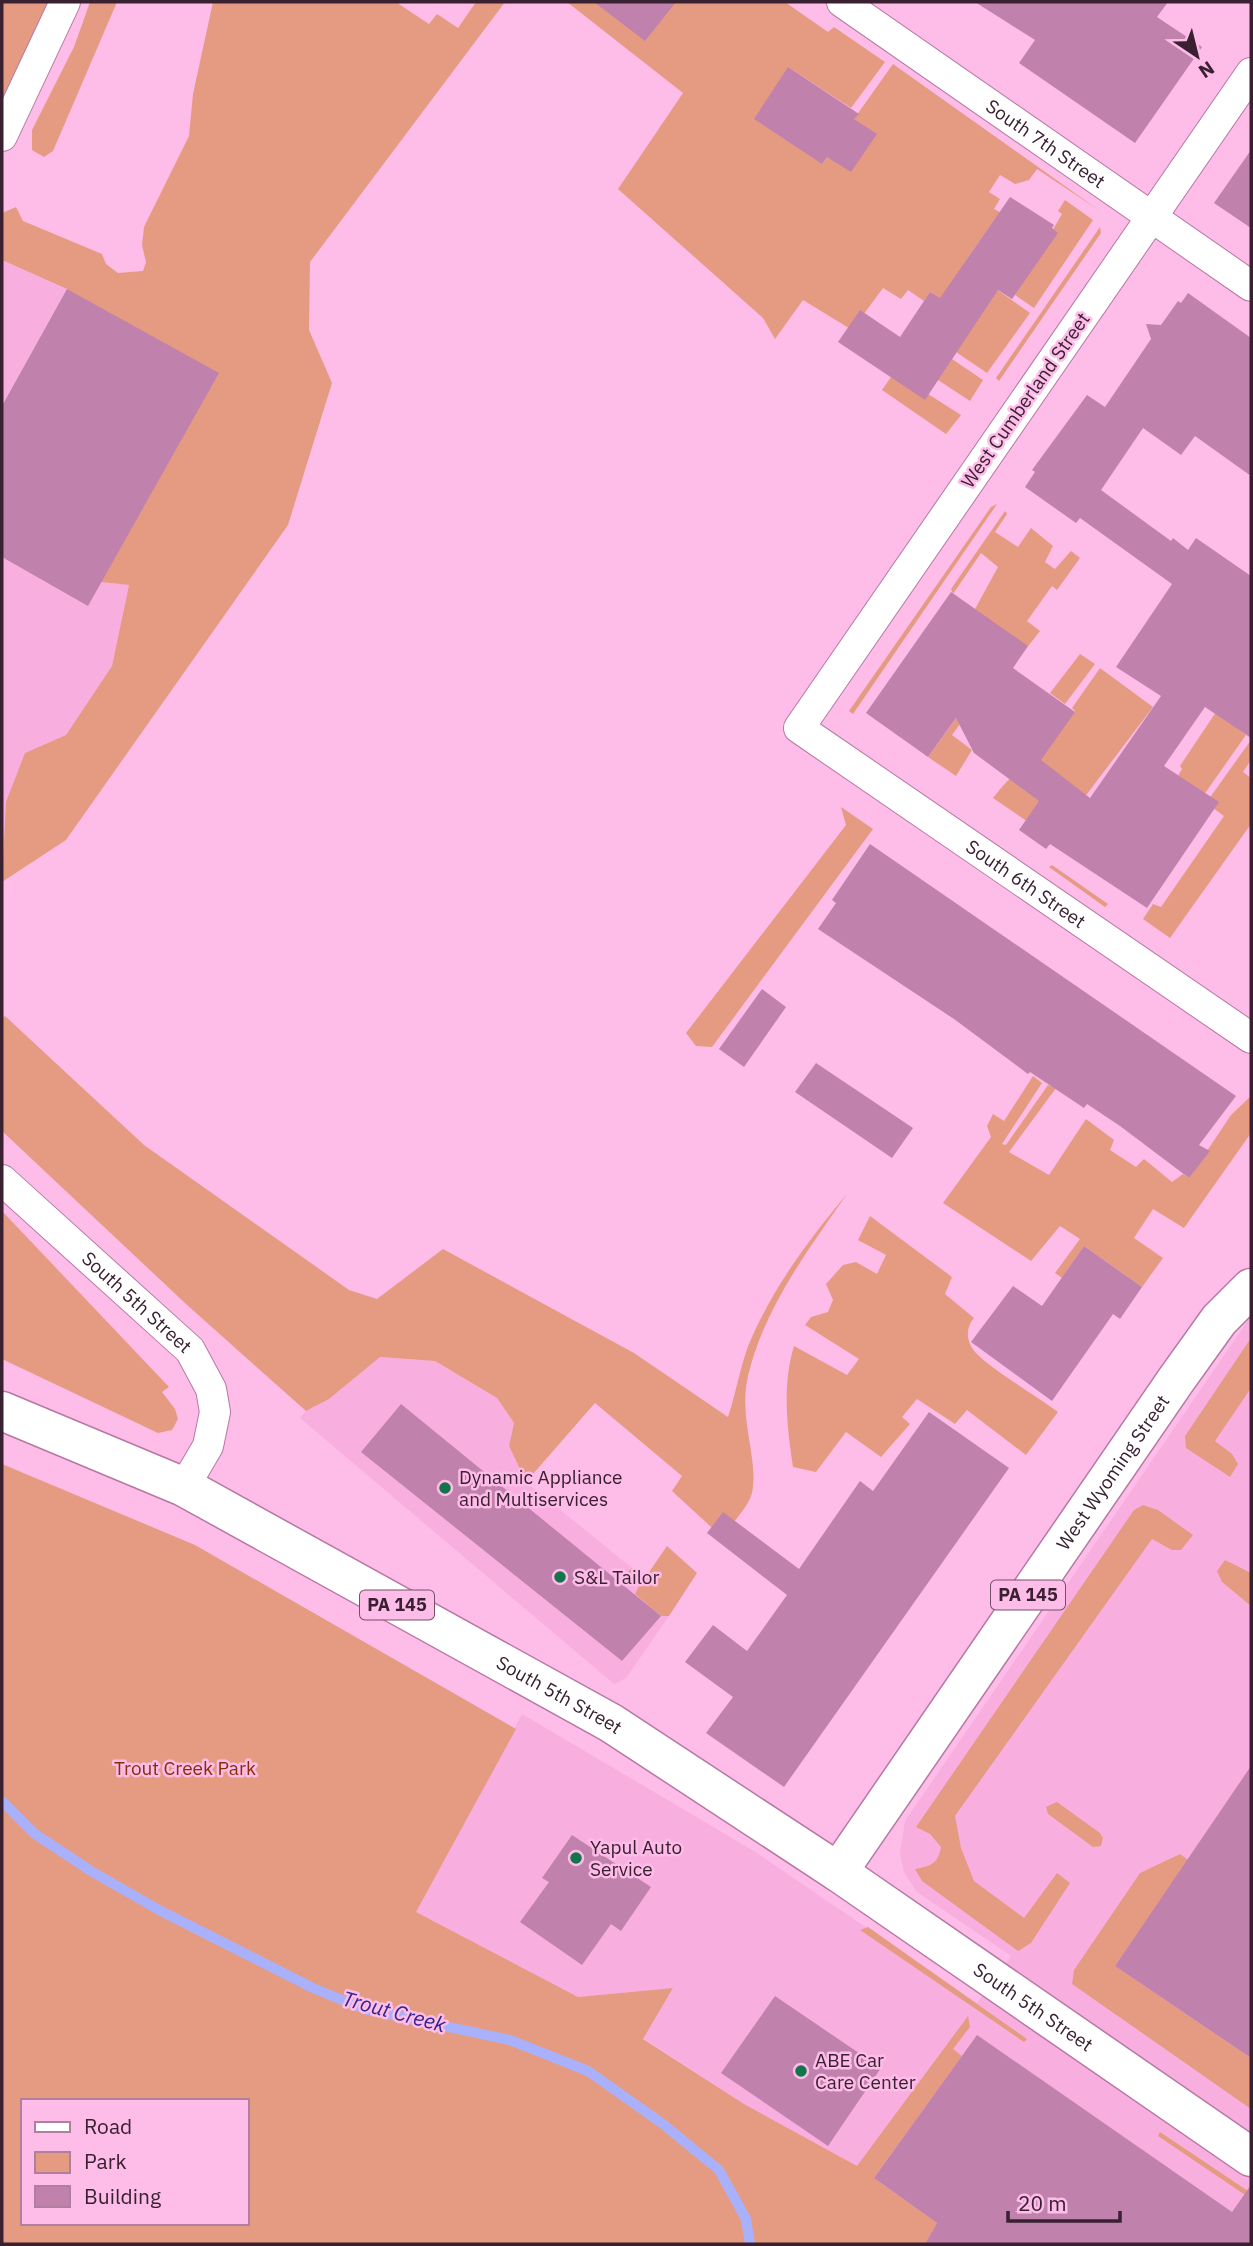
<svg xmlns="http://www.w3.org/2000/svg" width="1253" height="2246" viewBox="0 0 1253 2246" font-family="'IBM Plex Sans',sans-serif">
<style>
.built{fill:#f8afe0}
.green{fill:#e59b82;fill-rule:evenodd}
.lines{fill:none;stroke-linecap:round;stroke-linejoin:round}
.stream{stroke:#aab1fc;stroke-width:10}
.building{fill:#c082ac}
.street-casing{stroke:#b678a2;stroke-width:32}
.primary-casing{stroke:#b678a2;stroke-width:41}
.street{stroke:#fff;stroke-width:30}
.primary{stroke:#fff;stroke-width:38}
.poi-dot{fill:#13754c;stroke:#febce8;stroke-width:2.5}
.labels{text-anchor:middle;stroke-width:5;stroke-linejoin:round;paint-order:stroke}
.shield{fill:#febce8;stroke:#755069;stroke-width:2}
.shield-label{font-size:18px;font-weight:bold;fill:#3a2132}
.street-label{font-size:19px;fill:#3a2132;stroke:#febce8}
.poi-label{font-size:19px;fill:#3a2132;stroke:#febce8;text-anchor:start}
.park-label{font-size:19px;fill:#882d07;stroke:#febce8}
.water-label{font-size:21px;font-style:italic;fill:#31258e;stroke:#febce8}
</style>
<rect width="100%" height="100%" fill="#febce8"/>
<path class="built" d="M 2,260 L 67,289 L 102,582 L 129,585 L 112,666 L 66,735 L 25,753 L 2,861 Z
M 1251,1316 L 1251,2244 L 900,2244 L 744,2104 L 643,2038 L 673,1988 L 578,1997 L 415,1912 L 522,1714 L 754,1851 L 977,2003 L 1011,1956 L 917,1892 L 904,1872 L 900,1854 L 905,1821 Z
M 380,1357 L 435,1361 L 497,1398 L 514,1423 L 509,1446 L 526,1482 L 632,1568 L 625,1574 L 640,1586 L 661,1616 L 669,1616 L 626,1678 L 614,1684 L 300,1418 L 306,1411 L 329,1399 Z"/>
<path class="green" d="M 2,2 L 51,2 L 2,106 Z
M 90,2 L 117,2 L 53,151 L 44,157 L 32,150 L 32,130 L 74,47 Z
M 213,2 L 396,2 L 429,24 L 437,14 L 458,28 L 476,2 L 505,2 L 310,262 L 309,330 L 332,383 L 288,525 L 66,840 L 2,882 L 6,802 L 25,753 L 66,735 L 112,666 L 129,585 L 101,582 L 67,289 L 2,260 L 2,213 L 16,207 L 23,221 L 102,254 L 106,264 L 118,273 L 143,271 L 146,262 L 142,245 L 144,227 L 189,136 L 193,94 Z
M 567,2 L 785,2 L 828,32 L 834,27 L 885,62 L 851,108 L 788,67 L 822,164 L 893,64 L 1100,211 L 1037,169 L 1029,180 L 1015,184 L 1000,175 L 989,192 L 1000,199 L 994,209 L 1000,212 L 967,259 L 990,274 L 985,281 L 1030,313 L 987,373 L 956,352 L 976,322 L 930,292 L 924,301 L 908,290 L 901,299 L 883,288 L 852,330 L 803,300 L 775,339 L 763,318 L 618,189 L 683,93 Z
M 1065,200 L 1093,220 L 1034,308 L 1015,295 L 1062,214 L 1058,211 Z
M 1100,227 L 1101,233 L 999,381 L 996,378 Z
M 952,359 L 983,380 L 970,401 L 938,380 Z
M 891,377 L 928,394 L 961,415 L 946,434 L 882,390 Z
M 997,504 L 853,714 L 849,711 L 991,507 Z
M 1005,511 L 1007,514 L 995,532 L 1018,547 L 1031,528 L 1053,546 L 1045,562 L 1055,569 L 1071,551 L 1080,558 L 1057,590 L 1052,586 L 1027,621 L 1040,631 L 1012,667 L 1005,662 L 952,735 L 972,750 L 956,776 L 928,757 L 1012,641 L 975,609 L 998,567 L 981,553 L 953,594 L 951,589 Z
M 1080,654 L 1095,664 L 1065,704 L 1050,693 Z
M 1100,668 L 1153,707 L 1068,819 L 1031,824 L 993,798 C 1017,766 1053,744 1075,711 L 1072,708 Z
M 1238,679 L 1251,689 L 1251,702 L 1234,726 L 1246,735 L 1201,799 L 1178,776 L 1182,769 L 1180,766 Z
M 1251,740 L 1251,760 L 1243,772 L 1251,778 L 1251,824 L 1170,938 L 1143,919 L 1153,904 L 1161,907 L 1224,816 L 1206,803 Z
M 841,807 L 873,829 L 712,1047 L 696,1046 L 686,1033 L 846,825 Z
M 1052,865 L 1108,904 L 1105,907 L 1049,867 Z
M 5,1016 L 144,1145 L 349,1290 L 377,1299 L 443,1249 L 634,1353 L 728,1417 C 736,1393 740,1367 749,1344 C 773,1287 808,1241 847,1194 C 808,1250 764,1308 748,1376 C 738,1419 759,1458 752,1493 C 748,1508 731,1524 722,1537 L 672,1491 L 682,1476 L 595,1403 L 526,1482 L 509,1446 L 514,1423 L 497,1398 L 435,1361 L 380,1357 L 329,1399 L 306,1411 L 186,1304 L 2,1131 L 2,1019 Z
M 1033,1076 L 1042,1083 L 1002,1144 L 1006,1145 L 1048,1085 L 1056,1088 L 1009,1152 L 1049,1175 L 1086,1119 L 1114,1140 L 1110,1150 L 1136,1167 L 1144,1159 L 1172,1182 L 1183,1174 L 1189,1178 L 1231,1115 L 1251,1096 L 1251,1133 L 1184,1228 L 1153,1209 L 1134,1238 L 1163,1258 L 1142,1287 L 1084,1246 L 1062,1278 L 1055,1273 L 1080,1239 L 1060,1226 L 1031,1261 L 943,1203 L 991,1137 L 987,1126 L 993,1114 L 1004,1121 Z
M 2,1211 L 169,1387 L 162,1392 L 175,1409 L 178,1419 L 172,1430 L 158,1433 L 2,1359 Z
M 870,1216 L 952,1277 L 945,1294 L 974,1318 C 965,1328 966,1342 976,1353 C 991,1369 1038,1397 1058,1412 L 1026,1455 L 967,1410 L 955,1424 L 917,1399 L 902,1417 L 910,1424 L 881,1457 L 846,1432 L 816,1472 L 793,1467 C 787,1426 782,1386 794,1346 L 847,1375 L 859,1359 L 805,1325 L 811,1317 L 828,1312 L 833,1300 L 826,1284 L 843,1265 L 856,1262 L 877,1274 L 886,1255 L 858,1240 Z
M 1251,1338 L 1251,1388 L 1215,1441 L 1232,1454 L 1238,1464 L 1230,1477 L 1186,1448 L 1185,1436 Z
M 2,1464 L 195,1545 L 516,1729 L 416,1912 L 578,1997 L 673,1988 L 643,2039 L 744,2104 L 857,2166 L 968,2016 L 970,2027 L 953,2049 L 962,2056 L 874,2178 L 937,2223 L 925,2244 L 2,2244 ZM 23,2101 L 247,2101 L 247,2223 L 23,2223 Z
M 1143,1505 L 1158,1510 L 1193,1535 L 1181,1550 L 1172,1550 L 1152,1539 L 955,1816 L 961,1848 L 974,1881 L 1024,1918 L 1057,1873 L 1070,1883 L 1031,1943 L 1018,1951 L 922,1881 L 915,1869 C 931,1866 938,1864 941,1847 L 930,1834 L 916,1827 L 1134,1510 Z
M 667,1546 L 697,1573 L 669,1616 L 661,1616 L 635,1594 L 639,1586 L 625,1574 L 632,1568 L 645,1578 Z
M 1225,1560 L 1251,1573 L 1251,1606 L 1222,1582 L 1217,1571 Z
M 1057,1802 L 1100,1833 L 1103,1838 L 1101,1846 L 1093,1847 L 1048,1814 L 1046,1807 Z
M 1180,1854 L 1188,1860 L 1115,1966 L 1251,2058 L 1251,2109 L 1072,1984 L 1074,1970 L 1140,1873 Z
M 868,1927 L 1027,2039 L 1024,2042 L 860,1930 Z
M 1160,2132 L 1251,2193 L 1251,2199 L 1158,2136 Z"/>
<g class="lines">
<path class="stream" d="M 2,1801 L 35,1834 L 91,1871 L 159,1910 L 313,1988 L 364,2009 L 510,2040 L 588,2071 L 663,2124 L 719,2170 L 746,2219 L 750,2244"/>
</g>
<path class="building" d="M 594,2 L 676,2 L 645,41 Z
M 975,2 L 1168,2 L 1157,17 L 1202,47 L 1135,143 L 1019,63 L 1035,40 Z
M 788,67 L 859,114 L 854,119 L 877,134 L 851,172 L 827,157 L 822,164 L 754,119 Z
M 1251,150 L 1251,228 L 1214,203 Z
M 1010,197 L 1054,225 L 1052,228 L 1058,233 L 1012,299 L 998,290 L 925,400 L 838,342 L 860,310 L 900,337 L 930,292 L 940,298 Z
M 67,289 L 219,373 L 88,606 L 2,557 L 2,406 Z
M 1188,293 L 1251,338 L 1251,476 L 1195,436 L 1181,455 L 1143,428 L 1101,490 L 1171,541 L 1173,538 L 1188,550 L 1196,538 L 1251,576 L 1251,738 L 1205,707 L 1164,766 L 1219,802 L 1147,908 L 1050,844 L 1046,849 L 1019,830 L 1039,801 L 974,753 L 956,718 L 928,757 L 866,713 L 951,592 L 1028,646 L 1013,668 L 1075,712 L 1041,760 L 1090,798 L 1161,696 L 1116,667 L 1172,584 L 1080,518 L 1076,523 L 1025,487 L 1035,472 L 1032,470 L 1087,395 L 1105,407 L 1151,339 L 1146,324 L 1161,325 L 1178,301 L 1181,303 Z
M 870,844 L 1236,1096 L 1199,1145 L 1210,1151 L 1189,1178 L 1120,1126 L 1087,1104 L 1084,1108 L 1030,1072 L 1028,1074 L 954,1019 L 818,929 L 836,903 L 832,900 Z
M 762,989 L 786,1007 L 744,1067 L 719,1049 Z
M 816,1063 L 913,1128 L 892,1158 L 795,1092 Z
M 1084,1246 L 1142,1287 L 1120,1319 L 1113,1314 L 1052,1401 L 971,1342 L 1013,1286 L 1042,1306 Z
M 401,1404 L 661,1616 L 622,1661 L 361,1452 Z
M 929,1412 L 1009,1468 L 784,1787 L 706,1733 L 733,1697 L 685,1662 L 713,1625 L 747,1651 L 787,1595 L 707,1533 L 723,1512 L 799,1569 L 860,1481 L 873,1491 Z
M 1251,1766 L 1251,2058 L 1115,1966 Z
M 572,1835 L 651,1887 L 621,1931 L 611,1924 L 582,1965 L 520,1922 L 549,1882 L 542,1878 Z
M 775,1996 L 881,2068 L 828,2146 L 721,2073 Z
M 977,2035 L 1232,2212 L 1251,2185 L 1251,2244 L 925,2244 L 937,2223 L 874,2178 Z"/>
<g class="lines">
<defs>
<g id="street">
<path id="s1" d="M 842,2 L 1251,286"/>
<path id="s2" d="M 1251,73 L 799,728 L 1251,1038"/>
<path d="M 2,136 L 65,2"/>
<path id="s3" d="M 2,1180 L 190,1350 L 211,1389 L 215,1412 L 208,1446 L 184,1487"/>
</g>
<g id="primary">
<path id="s4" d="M 2,1411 L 184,1487 L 611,1723 L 838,1872 L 1251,2157"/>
<path id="s5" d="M 838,1872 L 1176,1380 L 1219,1320 L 1251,1288"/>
</g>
</defs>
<use href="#street" class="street-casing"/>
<use href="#primary" class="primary-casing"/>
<use href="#street" class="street"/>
<use href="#primary" class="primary"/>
</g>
<g class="poi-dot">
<circle cx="445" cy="1488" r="7"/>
<circle cx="560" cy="1577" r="7"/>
<circle cx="576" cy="1858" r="7"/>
<circle cx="801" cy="2071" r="7"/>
</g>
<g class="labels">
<g class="shield">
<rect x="991" y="1580.5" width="74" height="29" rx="5"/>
<rect x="360" y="1590.5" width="74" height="29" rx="5"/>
</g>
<g class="shield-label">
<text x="1028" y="1601">PA 145</text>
<text x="397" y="1611">PA 145</text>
</g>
<g class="street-label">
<text dy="7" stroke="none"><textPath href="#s1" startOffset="248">South 7th Street</textPath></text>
<text transform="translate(1025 400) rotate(-55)" y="7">West Cumberland Street</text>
<text dy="7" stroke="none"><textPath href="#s2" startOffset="1071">South 6th Street</textPath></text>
<text dy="7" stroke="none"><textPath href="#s3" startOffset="182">South 5th Street</textPath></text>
<text dy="7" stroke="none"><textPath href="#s5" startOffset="485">West Wyoming Street</textPath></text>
<text dy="7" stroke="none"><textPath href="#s4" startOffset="626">South 5th Street</textPath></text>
<text dy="7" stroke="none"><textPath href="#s4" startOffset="1194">South 5th Street</textPath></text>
</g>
<g class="poi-label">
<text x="459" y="1484">Dynamic Appliance<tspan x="459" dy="22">and Multiservices</tspan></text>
<text x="574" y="1584">S&amp;L Tailor</text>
<text x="590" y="1854">Yapul Auto<tspan x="590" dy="22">Service</tspan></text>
<text x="815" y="2067">ABE Car<tspan x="815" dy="22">Care Center</tspan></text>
</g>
<g class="park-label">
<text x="185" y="1775">Trout Creek Park</text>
</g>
<g class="water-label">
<text transform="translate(394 2012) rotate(15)" y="7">Trout Creek</text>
</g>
</g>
<rect width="1253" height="2246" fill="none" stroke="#3a2132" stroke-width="7"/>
<rect x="21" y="2099" width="228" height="126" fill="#febce8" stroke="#b07e9f" stroke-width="2"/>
<rect x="35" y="2122" width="35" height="10" fill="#ffffff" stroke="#b07e9f" stroke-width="2"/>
<text x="84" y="2134" font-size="21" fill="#3a2132">Road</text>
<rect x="35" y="2152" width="35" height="21" fill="#e59b82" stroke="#b07e9f" stroke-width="2"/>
<text x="84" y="2169" font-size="21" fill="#3a2132">Park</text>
<rect x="35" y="2186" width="35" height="21" fill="#c082ac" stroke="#b07e9f" stroke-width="2"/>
<text x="84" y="2204" font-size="21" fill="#3a2132">Building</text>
<g transform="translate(1197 56) rotate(145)" stroke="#febce8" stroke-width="5" paint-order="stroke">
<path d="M0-5L12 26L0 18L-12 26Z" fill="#3a2132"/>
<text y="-10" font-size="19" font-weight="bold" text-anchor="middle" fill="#3a2132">N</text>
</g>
<path d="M1008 2211v10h112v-10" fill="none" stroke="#3a2132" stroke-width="3.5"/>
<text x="1018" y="2211" font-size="21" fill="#3a2132" stroke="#febce8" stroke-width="5" paint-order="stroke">20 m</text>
</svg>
